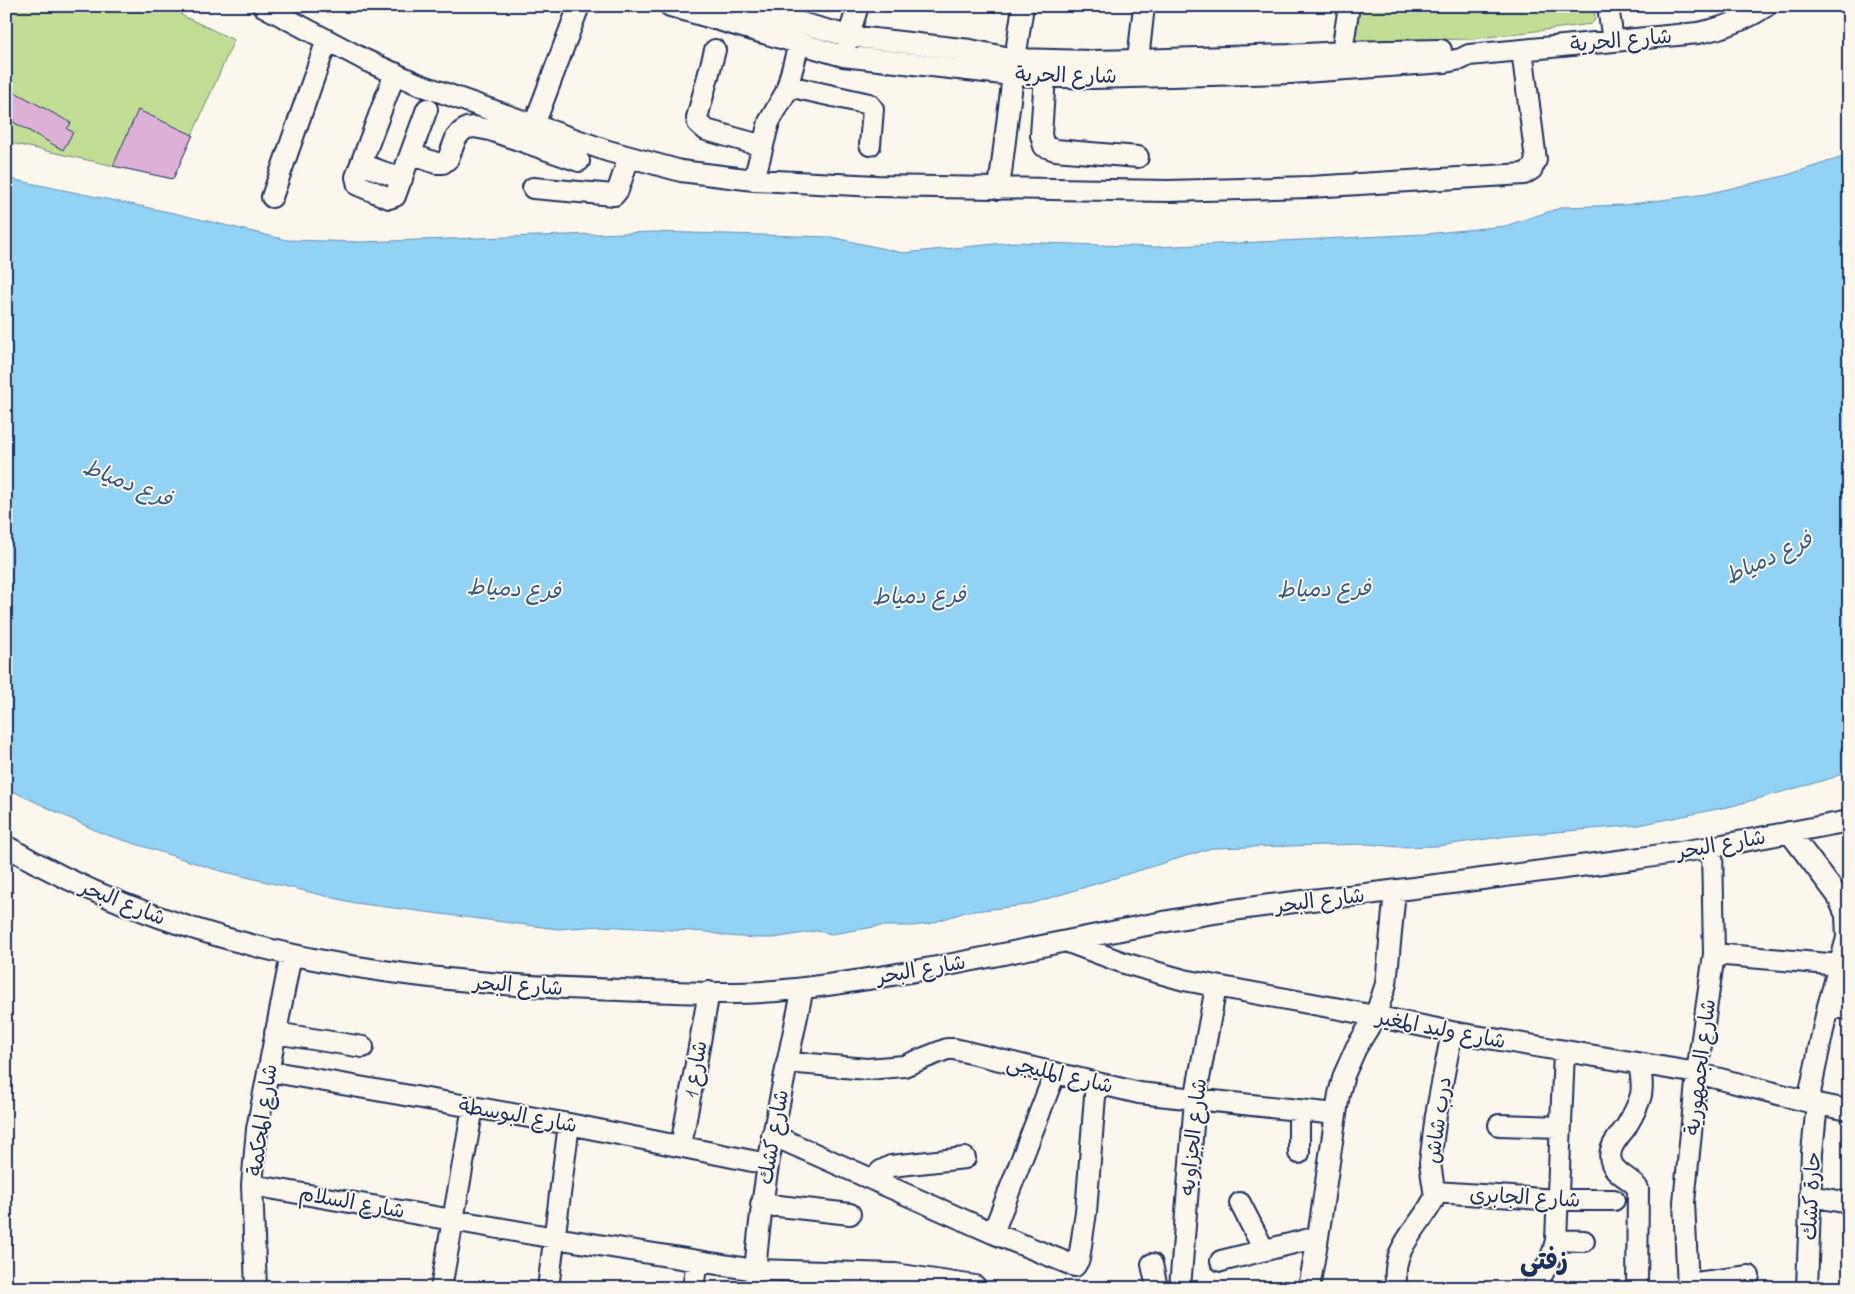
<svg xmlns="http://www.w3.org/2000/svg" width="1855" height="1294" viewBox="0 0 1855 1294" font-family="'Indie Flower','Playpen Sans Arabic',sans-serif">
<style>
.green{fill:#c2de95;stroke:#6e867a}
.water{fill:#92d2f4;stroke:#6291b8}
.building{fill:#ddb1d6;stroke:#1b2f5e}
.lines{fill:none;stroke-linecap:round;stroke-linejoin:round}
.minor-casing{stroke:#1b2f5e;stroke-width:24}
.minor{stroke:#fbf7ec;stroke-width:20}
.labels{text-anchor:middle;stroke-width:4;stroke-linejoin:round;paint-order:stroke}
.street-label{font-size:21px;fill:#1b2f5e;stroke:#fbf7ec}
.water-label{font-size:22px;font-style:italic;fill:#395884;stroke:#fbf7ec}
.district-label{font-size:26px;font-weight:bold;fill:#1b2f5e;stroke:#fbf7ec}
</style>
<rect width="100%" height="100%" fill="#fbf7ec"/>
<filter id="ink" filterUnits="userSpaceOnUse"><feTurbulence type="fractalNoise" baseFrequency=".02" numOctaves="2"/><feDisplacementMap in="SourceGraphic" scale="10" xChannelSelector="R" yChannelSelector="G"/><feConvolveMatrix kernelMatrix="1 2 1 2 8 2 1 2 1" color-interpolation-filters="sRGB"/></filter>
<g filter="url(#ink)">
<path class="green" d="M 6,6 L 184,6 L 181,15 L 234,40 L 173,179 L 6,142 Z
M 1357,6 L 1594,6 L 1595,20 L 1591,24 L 1473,39 L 1350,41 Z"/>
<path class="water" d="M 1849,155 L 1849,770 L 1832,778 L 1732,806 L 1639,825 L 1508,836 L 1438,846 L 1399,847 L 1367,844 L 1212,848 L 1027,905 L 965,912 L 929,924 L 912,926 L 880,926 L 832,934 L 816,931 L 774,938 L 755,938 L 727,936 L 708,932 L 601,926 L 558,929 L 355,903 L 217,870 L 101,833 L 6,788 L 6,178 L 178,214 L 287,240 L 360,242 L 655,232 L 831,237 L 903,253 L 1015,242 L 1155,247 L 1425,234 L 1505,226 L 1563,207 L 1624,205 L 1706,194 L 1784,176 Z"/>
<path class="building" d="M 6,87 L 71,123 L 67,129 L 73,132 L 63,150 L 6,118 Z
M 138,110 L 193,135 L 173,179 L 113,166 Z"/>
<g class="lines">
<defs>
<path id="minor" d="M 263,6 L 365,60 L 418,84 L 608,151 L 681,171 L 754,180 L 877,186 L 1168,191 L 1310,187 L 1524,174 L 1532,169 L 1536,160 L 1522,50
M 670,6 L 843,56 L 1012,75 L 1092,78 L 1290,73 L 1445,62 L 1461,59 L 1469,55 L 1698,33 C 1723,28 1745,21 1766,6
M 739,6 L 848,36 L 970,50 L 1015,59 L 1092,61 L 1138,60 L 1289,55 L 1341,52 L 1441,50
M 1608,6 L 1613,41
M 845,47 L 858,6
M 715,50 L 697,118 L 698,123 L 706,130 L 763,146
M 1138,60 L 1144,6
M 1340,64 L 1349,6
M 395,73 L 356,177 L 358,185 L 389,198 L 395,196 L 427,109
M 1045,76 L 1041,135 L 1044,146 L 1055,150 L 1138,157
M 788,86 L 869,104 L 873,109 L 870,145
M 534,125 L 579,6
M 411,154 L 436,163 L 443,163 L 448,159 L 456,138 L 461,132 L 467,128 L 474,127 L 490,130 L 579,161
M 361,164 L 402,179
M 754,180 L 769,122 L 786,92 L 799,44
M 533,188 L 614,195 L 618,190 L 629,157
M 999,189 L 1015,59 L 1023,6
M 272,197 L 327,40
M 1789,832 L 1837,895 L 1846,915 L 1847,938 L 1828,1006 L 1808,1102
M 6,846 C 192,956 408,984 620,990 C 678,992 738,996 796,989 C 935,973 1070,937 1208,914 C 1266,904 1325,899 1383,892 C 1469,881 1555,869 1641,858 L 1712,847 L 1849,821
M 1068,942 L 1124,963 L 1184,980 L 1340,1009 L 1452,1032 L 1697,1073 L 1817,1104 L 1849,1110
M 1714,954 L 1840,965
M 1828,1006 L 1849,1009
M 275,1033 L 363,1047
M 787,1062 L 867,1069 L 904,1066 L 947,1049 L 954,1049 L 1139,1093 L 1336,1114
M 268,1071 L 569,1124 L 767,1164
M 1299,1110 L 1299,1153
M 1499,1125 L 1560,1127
M 772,1135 L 993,1233 L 1075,1266 L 1079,1259 L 1086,1212 L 1096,1083
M 681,1146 L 709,992
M 873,1180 L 881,1171 L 891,1166 L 965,1158
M 252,1185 L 555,1238 L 755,1270 L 895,1274 L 975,1286
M 1435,1192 L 1558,1200 L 1614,1200
M 1810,1196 L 1849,1203
M 1240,1203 L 1264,1250
M 761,1204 L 850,1214
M 993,1233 L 1055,1073
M 1556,1240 L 1584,1241
M 1221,1261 L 1318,1237
M 1152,1264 L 1157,1288
M 1688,1284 L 1749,1276
M 256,1288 L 252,1185 L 257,1129 L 291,955
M 441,1288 L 473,1107
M 548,1288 L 569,1124
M 693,1288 L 697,1261
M 754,1288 C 760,1186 782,1087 803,988
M 1180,1288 L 1195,1100 L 1216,987
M 1309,1288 L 1318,1237 L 1339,1094 L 1344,1075 L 1356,1048 L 1375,1017 L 1386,984 L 1395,891
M 1397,1288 C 1389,1247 1419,1230 1435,1197 L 1430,1163 L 1436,1115 L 1452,1032
M 1533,1288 C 1544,1273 1553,1258 1556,1240 L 1564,1052
M 1637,1288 L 1638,1189 C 1632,1178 1615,1175 1611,1161 C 1607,1148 1619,1137 1626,1127 C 1632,1117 1638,1106 1641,1095 C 1643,1084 1641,1074 1639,1064
M 1688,1288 L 1684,1202 L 1697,1073 L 1714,954 L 1712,847
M 1807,1288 L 1812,1152 L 1817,1104"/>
</defs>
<use href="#minor" class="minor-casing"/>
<use href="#minor" class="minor"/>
</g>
</g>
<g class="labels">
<g class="street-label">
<text transform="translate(1621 40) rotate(-5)" y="7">شارع الحرية</text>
<text transform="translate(1066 75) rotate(1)" y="7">شارع الحرية</text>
<text transform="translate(1721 844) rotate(-10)" y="7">شارع البحر</text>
<text transform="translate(1320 900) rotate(-7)" y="7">شارع البحر</text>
<text transform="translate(123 902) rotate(22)" y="7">شارع البحر</text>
<text transform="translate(921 969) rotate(-10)" y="7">شارع البحر</text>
<text transform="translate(518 985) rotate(4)" y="7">شارع البحر</text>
<text transform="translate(1441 1029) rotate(11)" y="7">شارع وليد المغير</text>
<text transform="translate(1700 1067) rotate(-83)" y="7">شارع الجمهورية</text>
<text transform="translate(695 1069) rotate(-80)" y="7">شارع 1</text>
<text transform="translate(1060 1074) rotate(13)" y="7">شارع المليجى</text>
<text transform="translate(518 1115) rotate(10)" y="7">شارع البوسطة</text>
<text transform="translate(262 1120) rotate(-82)" y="7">شارع المحكمة</text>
<text transform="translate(1438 1120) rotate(-82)" y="7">درب شاش</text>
<text transform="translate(773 1137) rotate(-80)" y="7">شارع كشك</text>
<text transform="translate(1193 1137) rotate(-84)" y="7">شارع الجزاويه</text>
<text transform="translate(1811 1196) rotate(-87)" y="7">حارة كشك</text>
<text transform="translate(1525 1197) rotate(3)" y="7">شارع الجابرى</text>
<text transform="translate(352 1202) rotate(10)" y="7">شارع السلام</text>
</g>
<g class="water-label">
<text transform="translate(128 482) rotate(22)" y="8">فرع دمياط</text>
<text transform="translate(1768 557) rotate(-25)" y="8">فرع دمياط</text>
<text transform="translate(514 588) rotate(3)" y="8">فرع دمياط</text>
<text transform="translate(1324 588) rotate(-1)" y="8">فرع دمياط</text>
<text transform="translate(919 595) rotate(-1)" y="8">فرع دمياط</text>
</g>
<g class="district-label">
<text x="1544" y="1269">زفتى</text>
</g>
</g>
<rect width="1855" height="1294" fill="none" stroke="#fbf7ec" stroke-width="25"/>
<rect x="12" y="12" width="1830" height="1269" fill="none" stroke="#1b2f5e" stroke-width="2" filter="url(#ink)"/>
</svg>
